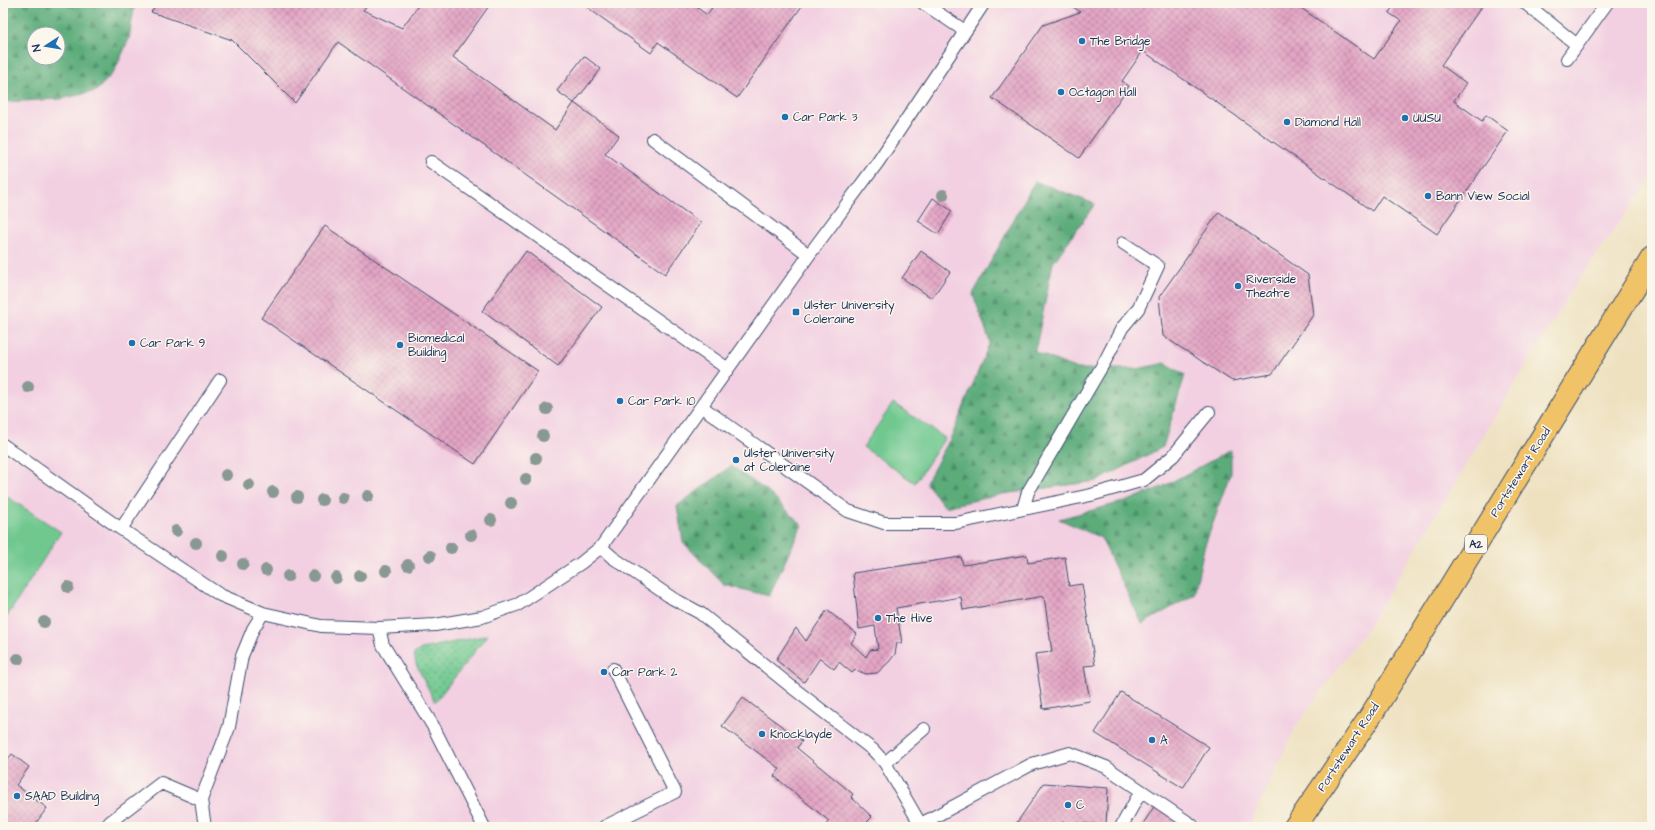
<svg xmlns="http://www.w3.org/2000/svg" width="1655" height="830" viewBox="0 0 1655 830" font-family="'Architects Daughter',sans-serif">
<style>
.built{fill:#f2cfe1;fill-rule:evenodd}
.grass{fill:url(#grass-dots);stroke:#457c76}
.forest{fill:url(#forest-firs);stroke:#3b6e6c;fill-rule:evenodd}
.garden{fill:#6fc88f;stroke:#457c76}
.building{fill:url(#building-cross-hatch)}
.lines{fill:none;stroke-linecap:round;stroke-linejoin:round}
.service-casing{stroke:#3b4a6d;stroke-width:14}
.primary-casing{stroke:#3b4a6d;stroke-width:24}
.service{stroke:#fff;stroke-width:12}
.primary{stroke:#f1c369;stroke-width:22}
.tree{fill:#889892}
.poi-dot{fill:#1f6fb2;stroke:#fbf7ec;stroke-width:1.5}
.labels{text-anchor:middle;stroke-width:3;stroke-linejoin:round;paint-order:stroke}
.shield{fill:#fbf7ec;stroke:#5e6b89;stroke-width:1}
.shield-label{font-size:11px;font-weight:bold;fill:#1b2f5e}
.poi-label{font-size:12px;fill:#1b2f5e;stroke:#fbf7ec;text-anchor:start}
.street-label{font-size:12px;fill:#1b2f5e;stroke:#fbf7ec}
</style>
<defs>
<pattern id="grass-dots" width="8" height="8" patternUnits="userSpaceOnUse"><rect width="8" height="8" fill="#6fc88f"/><path d="M2 2h.1M6 6h.1" fill="none" stroke="#5aa378" stroke-width="1.8" stroke-linecap="round"/></pattern>
<pattern id="forest-firs" width="22" height="20" patternUnits="userSpaceOnUse"><rect width="22" height="20" fill="#5bac7a"/><path d="M5 1l3.5 6h-7zM16 11l3.5 6h-7z" fill="#4a8c67"/></pattern>
<pattern id="building-cross-hatch" width="8" height="8" patternUnits="userSpaceOnUse"><rect width="8" height="8" fill="#e4a5c5"/><path d="M0 0l8 8M0 8l8-8" fill="none" stroke="#b887a3"/></pattern>
</defs>
<rect width="100%" height="100%" fill="#fbf7ec"/>
<filter id="ink" filterUnits="userSpaceOnUse"><feTurbulence type="fractalNoise" baseFrequency=".025" numOctaves="2"/><feDisplacementMap in="SourceGraphic" scale="8" xChannelSelector="R" yChannelSelector="G"/><feConvolveMatrix kernelMatrix="1 2 1 2 8 2 1 2 1" color-interpolation-filters="sRGB"/></filter>
<filter id="wash" filterUnits="userSpaceOnUse"><feTurbulence type="fractalNoise" baseFrequency=".012" numOctaves="4" result="noise"/><feDisplacementMap in="SourceGraphic" scale="16" xChannelSelector="R" yChannelSelector="G"/><feGaussianBlur stdDeviation="0.9" result="paint"/><feColorMatrix in="noise" values="0 0 0 0 0 0 0 0 0 0 0 0 0 0 0 0 0 1.4 0 .05"/><feComposite in="paint" operator="in"/></filter>
<g filter="url(#wash)">
<rect width="100%" height="100%" fill="#eee1c0"/>
<path class="built" d="M 3,3 L 1652,3 L 1652,176 L 1569,294 L 1369,626 L 1296,726 L 1249,827 L 3,827 ZM 34,34 L 58,34 L 58,58 L 34,58 Z"/>
<path class="grass" d="M 488,635 L 435,702 L 416,664 L 414,654 L 421,649 Z"/>
<path class="forest" d="M 3,3 L 135,3 L 129,39 L 114,72 L 96,91 L 61,99 L 3,102 ZM 34,34 L 58,34 L 58,58 L 34,58 Z
M 1035,181 L 1095,204 L 1053,263 L 1035,352 L 1077,369 L 1137,369 L 1165,363 L 1185,375 L 1163,447 L 1097,481 L 1003,494 L 945,507 L 926,483 L 953,433 L 990,342 L 973,294 Z
M 1231,450 L 1231,474 L 1204,548 L 1194,595 L 1142,624 L 1101,538 L 1059,519 L 1130,500 L 1164,486 Z
M 731,466 L 768,492 L 802,525 L 769,596 L 724,585 L 683,542 L 677,506 Z"/>
<path class="garden" d="M 893,403 L 945,438 L 915,483 L 863,447 Z
M 3,494 L 61,532 L 3,623 Z"/>
<g id="blocks">
<path class="building" d="M 158,3 L 369,3 L 363,10 L 402,28 L 420,3 L 491,3 L 453,57 L 555,130 L 574,103 L 619,135 L 605,154 L 701,223 L 665,274 L 338,42 L 295,103 L 232,40 L 151,12 Z
M 581,3 L 691,3 L 707,15 L 715,3 L 804,3 L 737,98 L 658,42 L 651,53 Z
M 1068,3 L 1294,3 L 1374,59 L 1401,21 L 1389,13 L 1395,3 L 1484,3 L 1441,65 L 1466,83 L 1454,101 L 1482,121 L 1486,115 L 1508,131 L 1437,234 L 1382,196 L 1372,211 L 1143,51 L 1122,81 L 1129,86 L 1079,158 L 992,98 L 1043,25 L 1080,12 Z
M 584,56 L 601,69 L 574,103 L 557,91 Z
M 933,198 L 952,211 L 938,234 L 918,221 Z
M 1219,212 L 1308,275 L 1313,315 L 1272,374 L 1232,381 L 1163,336 L 1159,297 Z
M 325,226 L 538,371 L 475,464 L 261,318 Z
M 526,251 L 602,307 L 558,366 L 482,311 Z
M 921,251 L 950,272 L 932,298 L 902,278 Z
M 1027,555 L 1028,563 L 1065,557 L 1069,586 L 1082,584 L 1095,665 L 1084,666 L 1090,701 L 1043,709 L 1035,654 L 1052,652 L 1044,596 L 963,610 L 961,597 L 896,608 L 902,643 L 897,643 L 895,654 L 889,662 L 877,673 L 866,674 L 855,670 L 852,673 L 839,662 L 834,669 L 820,658 L 804,682 L 776,660 L 796,628 L 806,641 L 827,610 L 857,634 L 851,643 L 866,657 L 870,650 L 878,649 L 875,626 L 859,629 L 853,573 L 961,557 L 963,565 Z
M 1121,692 L 1209,747 L 1183,788 L 1095,733 Z
M 743,698 L 802,741 L 797,748 L 853,794 L 851,797 L 872,817 L 867,822 L 873,827 L 826,827 L 825,826 L 829,821 L 774,776 L 780,769 L 722,726 Z
M 12,754 L 29,767 L 16,785 L 47,808 L 33,827 L 3,827 L 3,765 Z
M 1044,783 L 1108,788 L 1106,825 L 1063,822 L 1060,827 L 1014,827 Z
M 1157,802 L 1191,827 L 1141,827 Z"/>
</g>
</g>
<g filter="url(#ink)">
<use href="#blocks" fill-opacity="0" stroke="#3b4a6d" stroke-width="1"/>
<g class="lines">
<defs>
<path id="service" d="M 923,3 L 965,31
M 1525,3 L 1577,45
M 1567,59 L 1607,3
M 653,139 L 809,255
M 431,162 L 728,369
M 702,407 L 848,511 L 884,523 L 956,523 L 1091,495 L 1144,480 L 1173,456 L 1209,412
M 3,445 L 121,529 L 220,595 L 263,613 L 321,626 L 379,628 L 435,625 L 482,617 L 519,604 L 581,563 L 601,547 L 809,255 L 878,162 L 984,3
M 1023,509 L 1028,492 L 1105,361 L 1122,328 L 1138,309 L 1158,266 L 1123,243
M 121,529 L 220,380
M 601,547 L 612,557 L 672,598 L 700,613 L 793,688 L 873,750 L 885,763 L 922,827
M 379,628 L 383,645 L 433,726 L 484,827
M 885,763 L 924,729
M 201,800 L 205,827
M 921,824 L 1032,764 L 1070,753 L 1106,767 L 1192,825
M 106,827 L 110,822 L 161,783 L 201,800 L 229,727 L 242,656 L 253,629 L 263,613
M 604,827 L 675,792 L 613,669
M 1121,827 L 1141,791"/>
<path id="primary" d="M 1295,827 L 1370,717 L 1652,258"/>
</defs>
<use href="#service" class="service-casing"/>
<use href="#primary" class="primary-casing"/>
<use href="#service" class="service"/>
<use href="#primary" class="primary"/>
</g>
<g class="tree">
<circle cx="943" cy="195" r="6"/>
<circle cx="28" cy="387" r="6"/>
<circle cx="547" cy="409" r="6"/>
<circle cx="543" cy="436" r="6"/>
<circle cx="536" cy="458" r="6"/>
<circle cx="226" cy="475" r="6"/>
<circle cx="526" cy="479" r="6"/>
<circle cx="249" cy="485" r="6"/>
<circle cx="273" cy="492" r="6"/>
<circle cx="368" cy="496" r="6"/>
<circle cx="297" cy="497" r="6"/>
<circle cx="343" cy="498" r="6"/>
<circle cx="322" cy="500" r="6"/>
<circle cx="511" cy="503" r="6"/>
<circle cx="491" cy="520" r="6"/>
<circle cx="176" cy="531" r="6"/>
<circle cx="471" cy="535" r="6"/>
<circle cx="196" cy="543" r="6"/>
<circle cx="451" cy="548" r="6"/>
<circle cx="223" cy="556" r="6"/>
<circle cx="430" cy="556" r="6"/>
<circle cx="243" cy="564" r="6"/>
<circle cx="408" cy="565" r="6"/>
<circle cx="266" cy="570" r="6"/>
<circle cx="386" cy="571" r="6"/>
<circle cx="288" cy="576" r="6"/>
<circle cx="313" cy="576" r="6"/>
<circle cx="360" cy="576" r="6"/>
<circle cx="336" cy="578" r="6"/>
<circle cx="68" cy="587" r="6"/>
<circle cx="44" cy="622" r="6"/>
<circle cx="18" cy="659" r="6"/>
</g>
</g>
<g class="poi-dot">
<circle cx="1082" cy="41" r="4"/>
<circle cx="1061" cy="92" r="4"/>
<circle cx="785" cy="117" r="4"/>
<circle cx="1405" cy="118" r="4"/>
<circle cx="1287" cy="122" r="4"/>
<circle cx="1428" cy="196" r="4"/>
<circle cx="1238" cy="286" r="4"/>
<rect x="792" y="308" width="8" height="8" rx="2"/>
<circle cx="132" cy="343" r="4"/>
<circle cx="400" cy="345" r="4"/>
<circle cx="620" cy="401" r="4"/>
<circle cx="736" cy="460" r="4"/>
<circle cx="878" cy="618" r="4"/>
<circle cx="604" cy="672" r="4"/>
<circle cx="762" cy="734" r="4"/>
<circle cx="1152" cy="740" r="4"/>
<circle cx="17" cy="796" r="4"/>
<circle cx="1068" cy="805" r="4"/>
</g>
<g class="labels">
<rect class="shield" x="1465" y="535" width="22" height="18" rx="3"/>
<g class="shield-label">
<text x="1476" y="548">A2</text>
</g>
<g class="poi-label">
<text x="1090" y="45">The Bridge</text>
<text x="1069" y="96">Octagon Hall</text>
<text x="793" y="121">Car Park 3</text>
<text x="1413" y="122">UUSU</text>
<text x="1295" y="126">Diamond Hall</text>
<text x="1436" y="200">Bann View Social</text>
<text x="1246" y="283">Riverside<tspan x="1246" dy="14">Theatre</tspan></text>
<text x="804" y="309">Ulster University<tspan x="804" dy="14">Coleraine</tspan></text>
<text x="408" y="342">Biomedical<tspan x="408" dy="14">Building</tspan></text>
<text x="140" y="347">Car Park 9</text>
<text x="628" y="405">Car Park 10</text>
<text x="744" y="457">Ulster University<tspan x="744" dy="14">at Coleraine</tspan></text>
<text x="886" y="622">The Hive</text>
<text x="612" y="676">Car Park 2</text>
<text x="770" y="738">Knocklayde</text>
<text x="1160" y="744">A</text>
<text x="25" y="800">SAAD Building</text>
<text x="1076" y="809">C</text>
</g>
<g class="street-label">
<text transform="translate(1520 472) rotate(-58)" y="4">Portstewart Road</text>
<text transform="translate(1348 747) rotate(-57)" y="4">Portstewart Road</text>
</g>
</g>
<rect width="1655" height="830" fill="none" stroke="#fbf7ec" stroke-width="16"/>
<g transform="translate(46 46) rotate(258)"><circle r="19" fill="#fbf7ec" stroke="#a1a7b3"/>
<path d="M0-3L7 15L0 10L-7 15Z" fill="#1f6fb2"/>
<text y="-6" font-size="11" font-weight="bold" text-anchor="middle" fill="#1b2f5e">N</text>
</g>
</svg>
